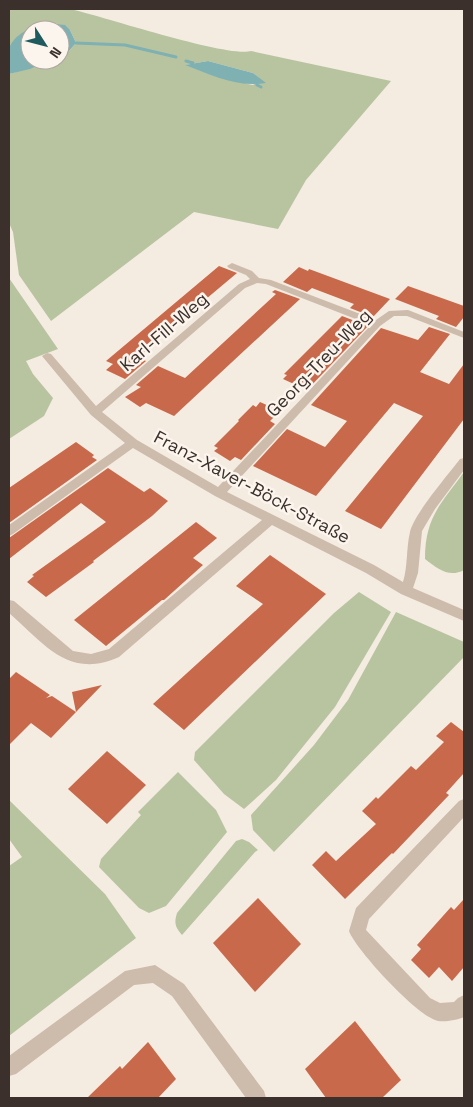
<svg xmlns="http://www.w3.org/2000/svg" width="473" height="1107" viewBox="0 0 473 1107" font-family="'Space Grotesk',sans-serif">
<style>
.green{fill:#b8c4a0;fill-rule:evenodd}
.water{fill:#7fb0b2}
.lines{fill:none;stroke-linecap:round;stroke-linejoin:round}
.stream{stroke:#7fb0b2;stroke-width:3}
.building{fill:#c8694b}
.street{fill:#cdbbac;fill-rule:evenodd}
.labels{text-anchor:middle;stroke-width:5;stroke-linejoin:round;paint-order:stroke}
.street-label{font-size:18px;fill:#3b302b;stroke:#fbf5ee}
</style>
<rect width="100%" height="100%" fill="#f4ebe1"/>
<path class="green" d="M 9,9 C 28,9 51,5 70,9 C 102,16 228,58 251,51 L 391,81 L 306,180 L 278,229 L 194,212 L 51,321 L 19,275 L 13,232 L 9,223 L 9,74 C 25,70 44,60 60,60 L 60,56 L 68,52 L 76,43 L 70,30 L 35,25 L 9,48 ZM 208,61 L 253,73 L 260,79 L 253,85 C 230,81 208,74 186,65 Z
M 9,278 L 58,349 L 26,361 L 33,374 L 53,398 L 44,416 L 9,439 Z
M 464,472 L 464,570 C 449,578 438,569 425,559 C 425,517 441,504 464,472 Z
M 359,592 L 391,612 L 335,707 L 276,780 L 244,809 L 224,794 L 194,760 L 195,752 L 334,613 Z
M 396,612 L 464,642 L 464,657 L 274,852 L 253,830 L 251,815 L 314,745 L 348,700 Z
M 178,772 L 216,810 L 227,832 L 166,906 L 149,913 L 139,908 L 99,867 L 101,859 L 141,815 L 138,812 Z
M 9,800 L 105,894 L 136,938 L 9,1036 L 9,866 L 22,857 L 9,839 Z
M 242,839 L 249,842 L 258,850 L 255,852 L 182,935 C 175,927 174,923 177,913 L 236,841 Z"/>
<path class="water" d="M 45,23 L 65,25 L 70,30 L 76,43 L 68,52 L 60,56 L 60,30 L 30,30 L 30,60 L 50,60 L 30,69 L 9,74 C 9,67 7,56 9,49 C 13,35 32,26 45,23 Z
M 208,61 L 253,73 L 266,83 C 238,88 211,75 185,65 Z"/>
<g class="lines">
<path class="stream" d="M 76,43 L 125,45 L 176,57
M 186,61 L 193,63
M 257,85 L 261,87"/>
</g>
<path class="building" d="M 219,266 L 237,273 L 144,351 L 146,351 L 138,358 L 146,361 L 125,379 L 106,370 L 113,364 L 106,361 Z
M 299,267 L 308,271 L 309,269 L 390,299 L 373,317 L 350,308 L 354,304 L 312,288 L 307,292 L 283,282 Z
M 408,286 L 464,306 L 464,317 L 456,327 L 436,319 L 439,316 L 395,299 Z
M 275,290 L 300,299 L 174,416 L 146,403 L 140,407 L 125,397 L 141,387 L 136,385 L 158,366 L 185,378 L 276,294 L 272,292 Z
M 342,316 L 368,326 L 307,390 L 283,379 L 287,375 L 284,374 Z
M 429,327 L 450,334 L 420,372 L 449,384 L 464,364 L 464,419 L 381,529 L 345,511 L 423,416 L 394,403 L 316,496 L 253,466 L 287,429 L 325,447 L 347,421 L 311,405 L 381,328 L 418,340 Z
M 260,402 L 280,411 L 270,421 L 275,424 L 241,460 L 235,457 L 230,461 L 214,451 L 218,448 L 214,446 L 239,421 L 238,420 L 253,405 L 256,407 Z
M 76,442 L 94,455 L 92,457 L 97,460 L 9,523 L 9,488 Z
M 108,468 L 144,492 L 150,488 L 168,501 L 152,516 L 93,561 L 94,562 L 46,597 L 27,582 L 34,576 L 32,575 L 106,522 L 81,503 L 9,559 L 9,538 Z
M 196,522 L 217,538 L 193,558 L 203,565 L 164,600 L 162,600 L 106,646 L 74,620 Z
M 270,555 L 326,594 L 184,730 L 153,704 L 263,604 L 236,586 Z
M 16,672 L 50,695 L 46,698 L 52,696 L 76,712 L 72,692 L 102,685 L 51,738 L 31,723 L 9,745 L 9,679 Z
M 451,722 L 464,732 L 464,773 L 446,793 L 449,795 L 393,854 L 392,853 L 345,899 L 312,865 L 326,851 L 336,861 L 376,824 L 362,811 L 376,797 L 378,799 L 411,766 L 416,770 L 444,742 L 436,736 Z
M 107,751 L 146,785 L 107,824 L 68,789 Z
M 258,898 L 301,944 L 255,992 L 213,943 Z
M 464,899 L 464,967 L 452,981 L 439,967 L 429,978 L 411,960 L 421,949 L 417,945 L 451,907 L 454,910 Z
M 355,1021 L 401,1080 L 382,1098 L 326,1098 L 305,1069 Z
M 148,1042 L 176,1079 L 158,1098 L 87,1098 L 120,1066 L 122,1069 Z"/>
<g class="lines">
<path class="street" d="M 232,263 L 252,271 L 259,278 L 271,280 L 376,320 L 389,311 L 408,310 L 464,332 L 464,338 L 407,316 L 394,316 L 380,326 L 227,492 L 374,565 L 403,582 C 408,566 406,549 410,532 C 414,514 448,475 460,459 L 464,458 L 464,470 L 435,509 L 422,531 L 418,573 L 413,588 L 464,610 L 464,621 L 401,594 L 366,573 L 272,525 L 119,657 C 68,680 44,643 9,613 L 9,600 L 14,601 L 73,651 L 91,654 L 109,649 L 262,520 L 215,496 L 133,448 L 13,534 L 9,536 L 9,525 L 125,443 L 91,415 L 42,356 L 47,353 L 51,354 L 96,406 L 239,284 L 250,279 L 246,275 L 229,268 L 227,266 ZM 257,283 L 266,284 L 371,325 L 218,487 L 137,440 L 102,412 L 245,288 Z
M 464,799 L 464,817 L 369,919 L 366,930 L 430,998 L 440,1003 L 454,1002 L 458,998 L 464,995 L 464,1017 C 457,1020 446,1022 438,1021 C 418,1017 356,950 349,931 L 356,908 L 459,801 Z
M 155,965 L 184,984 L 264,1091 L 266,1098 L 246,1098 L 172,996 L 153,983 L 134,985 L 16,1074 L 9,1076 L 9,1056 L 125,971 Z"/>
</g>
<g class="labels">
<g class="street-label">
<text transform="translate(164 332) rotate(-41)" y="6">Karl-Fill-Weg</text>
<text transform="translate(319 363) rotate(-46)" y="6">Georg-Treu-Weg</text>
<text transform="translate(252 487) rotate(28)" y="6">Franz-Xaver-Böck-Straße</text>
</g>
</g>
<rect width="473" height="1107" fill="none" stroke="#3b302b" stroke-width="20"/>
<g transform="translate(45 45) rotate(126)"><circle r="24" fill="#fbf5ee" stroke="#aea6a0"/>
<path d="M0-4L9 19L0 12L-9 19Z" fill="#1f5a5e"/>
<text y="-8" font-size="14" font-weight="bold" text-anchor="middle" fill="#3b302b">N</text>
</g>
</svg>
